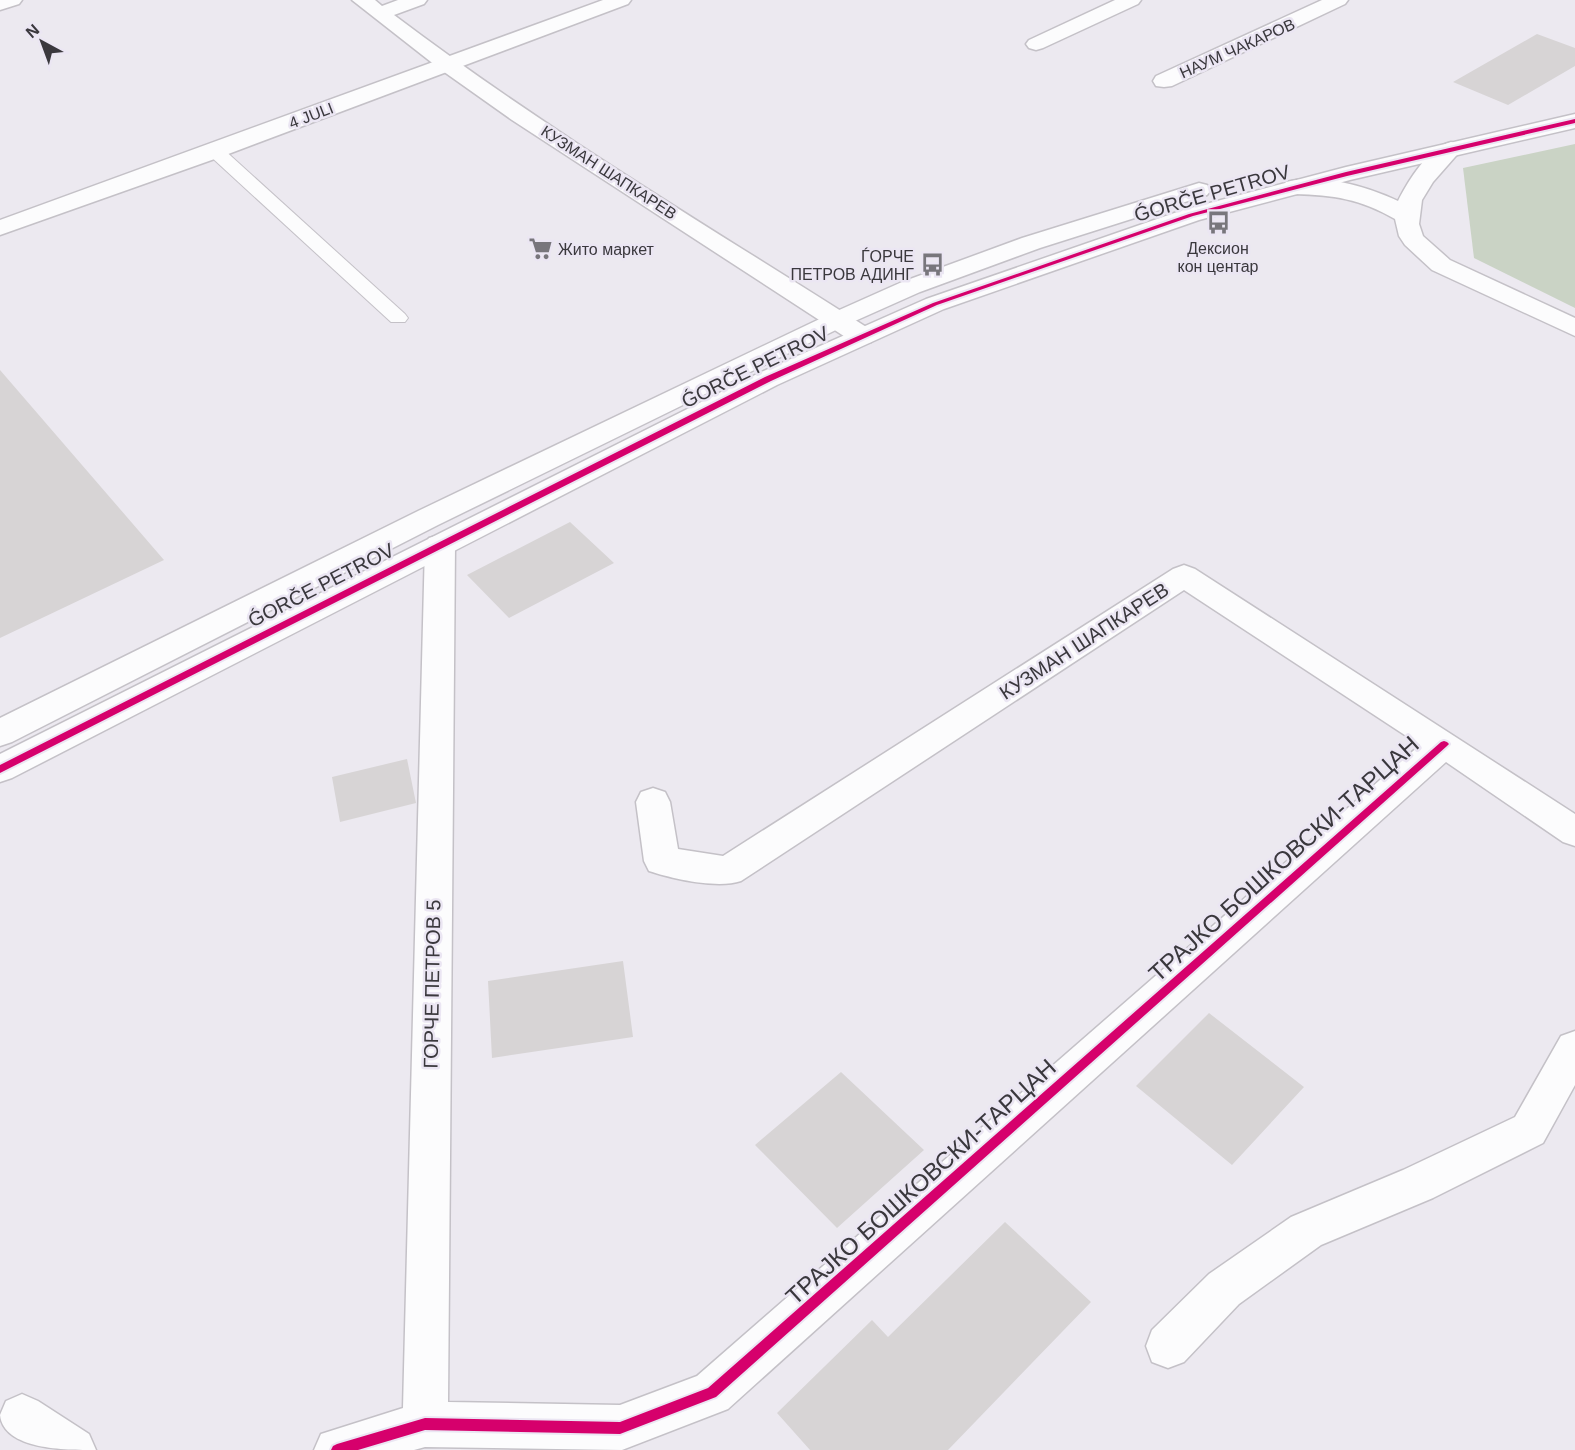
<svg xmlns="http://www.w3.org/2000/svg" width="1575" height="1450" viewBox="0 0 1575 1450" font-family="Arial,sans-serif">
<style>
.green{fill:#cad3c5}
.building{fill:#d7d4d5}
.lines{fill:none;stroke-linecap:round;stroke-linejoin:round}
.service-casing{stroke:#c4c1c7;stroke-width:2}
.minor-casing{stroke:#c4c1c7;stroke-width:3}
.tertiary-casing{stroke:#c4c1c7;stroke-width:3}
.service{fill:#fcfcfd;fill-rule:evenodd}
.minor{fill:#fcfcfd;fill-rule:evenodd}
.tertiary{fill:#fcfcfd;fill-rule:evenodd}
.cycleway-casing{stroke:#ebe6f3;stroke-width:4}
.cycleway{fill:#d6006c;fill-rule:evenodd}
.labels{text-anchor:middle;stroke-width:5;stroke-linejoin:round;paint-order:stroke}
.far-street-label{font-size:16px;fill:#3a383d;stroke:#ebe6f3}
.far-poi-label{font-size:16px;fill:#3a383d;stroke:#ebe6f3}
.street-label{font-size:20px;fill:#3a383d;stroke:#ebe6f3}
.near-street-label{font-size:24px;fill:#3a383d;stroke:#ebe6f3}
</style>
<rect width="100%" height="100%" fill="#ece9f0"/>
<path class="green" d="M 1575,144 L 1575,308 L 1474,258 L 1463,168 Z"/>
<path class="building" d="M 1537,34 L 1575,48 L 1575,66 L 1508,105 L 1453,82 Z
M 0,370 L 164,560 L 0,638 Z
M 570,522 L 614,563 L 509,618 L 467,575 Z
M 407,759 L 416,803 L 340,822 L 332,777 Z
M 623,961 L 633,1037 L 492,1058 L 488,981 Z
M 1209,1013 L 1304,1087 L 1232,1165 L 1136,1086 Z
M 841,1072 L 924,1150 L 837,1228 L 755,1145 Z
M 1005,1222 L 1091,1302 L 948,1450 L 810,1450 L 777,1413 L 872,1320 L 888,1337 Z"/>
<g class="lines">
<defs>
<path id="service" d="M 215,146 L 221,147 L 405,314 L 408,318 L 405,322 L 391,322 L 209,155 L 206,151 L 209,147 Z"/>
<path id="minor" d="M 0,0 L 22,0 L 19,4 L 0,10 Z
M 352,0 L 375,0 L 382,6 L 398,0 L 427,0 L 424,4 L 394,15 C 546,130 711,228 871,330 L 875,336 L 871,342 L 862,344 L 853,342 L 512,120 L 440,69 Z
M 1115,0 L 1141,0 L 1138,4 L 1043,48 L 1036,50 L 1029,48 L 1026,44 L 1029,40 Z
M 1322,0 L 1348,0 L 1345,4 L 1172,86 L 1164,87 L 1156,86 L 1153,81 L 1156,76 Z
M 1451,142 L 1459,144 L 1462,149 L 1433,182 L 1422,200 L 1419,224 L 1423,236 L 1450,260 L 1575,318 L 1575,336 L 1432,270 L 1405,245 L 1399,236 L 1395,219 C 1360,199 1334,195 1294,194 L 1286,192 L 1282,187 L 1286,182 C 1321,173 1366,186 1398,201 C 1408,181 1428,148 1451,142 Z
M 440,535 L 451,538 L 455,545 L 448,1402 L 620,1405 L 697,1376 L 1420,745 L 1184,590 L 741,881 C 718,889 673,879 649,871 L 644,861 L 636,802 L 641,792 L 653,788 L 665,792 L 670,802 L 678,849 L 723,856 L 1173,569 L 1184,565 L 1195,569 L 1575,814 L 1575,846 L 1563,842 L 1446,762 L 728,1409 L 622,1450 L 425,1447 L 414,1450 L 314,1450 L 321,1434 L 403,1408 L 425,545 L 429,538 Z
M 1575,1031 L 1575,1085 L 1543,1143 L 1433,1198 L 1321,1245 L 1239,1304 L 1184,1362 L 1168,1368 L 1152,1362 L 1146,1346 L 1152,1330 L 1209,1274 L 1291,1217 L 1403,1170 L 1515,1117 L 1561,1036 Z
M 22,1394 L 38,1401 L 89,1434 L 96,1450 C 65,1450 4,1450 0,1415 L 6,1401 Z"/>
<path id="tertiary" d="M 603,0 L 631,0 L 628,4 L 223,156 L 0,235 L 0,220 Z
M 1575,114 L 1575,128 L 1350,180 L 1199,220 L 944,309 L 777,385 L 12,778 L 0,782 L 0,754 L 759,373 L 926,299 L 1183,210 L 1346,167 Z
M 1199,183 L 1207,185 L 1211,190 L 1207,195 L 1040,248 L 920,292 L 846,325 L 438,525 L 12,742 L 0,746 L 0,718 L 418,511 L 828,315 L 902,282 L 1022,238 Z"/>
</defs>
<use href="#service" class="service-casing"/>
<use href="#minor" class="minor-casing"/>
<use href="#tertiary" class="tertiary-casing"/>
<use href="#service" class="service"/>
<use href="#minor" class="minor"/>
<use href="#tertiary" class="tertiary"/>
<defs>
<path id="cycleway" d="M 1575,119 L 1575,123 L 1347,176 L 1193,216 L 937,305 L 771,381 L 0,773 L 0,765 L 765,377 L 933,303 L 1189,214 L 1346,172 Z
M 1444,741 L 1447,742 L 1449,744 L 1447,746 L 716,1397 L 620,1434 L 425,1430 L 358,1450 L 331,1450 L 333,1446 L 337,1444 L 425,1418 L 620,1422 L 708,1388 L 1441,742 Z"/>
</defs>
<use href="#cycleway" class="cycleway-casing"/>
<use href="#cycleway" class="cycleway"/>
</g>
<defs>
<symbol id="bus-bare" viewBox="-9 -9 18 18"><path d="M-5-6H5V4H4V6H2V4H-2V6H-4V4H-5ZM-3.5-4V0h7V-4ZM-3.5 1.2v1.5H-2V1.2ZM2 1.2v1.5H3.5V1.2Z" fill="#78767c" stroke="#ebe6f3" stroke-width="2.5" paint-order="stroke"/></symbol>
<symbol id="supermarket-bare" viewBox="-9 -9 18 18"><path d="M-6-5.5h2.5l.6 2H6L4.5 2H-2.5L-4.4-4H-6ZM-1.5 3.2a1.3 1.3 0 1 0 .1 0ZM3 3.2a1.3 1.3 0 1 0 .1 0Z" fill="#78767c" stroke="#ebe6f3" stroke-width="2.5" paint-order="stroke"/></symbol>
</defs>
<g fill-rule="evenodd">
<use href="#bus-bare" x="1202" y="206" width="33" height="33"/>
<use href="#supermarket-bare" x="524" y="232" width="33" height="33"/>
<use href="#bus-bare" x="916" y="248" width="33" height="33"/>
</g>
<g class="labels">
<g class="far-street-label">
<text transform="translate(1237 48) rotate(-24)" y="6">НАУМ ЧАКАРОВ</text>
<text transform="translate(311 115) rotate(-21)" y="6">4 JULI</text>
<text transform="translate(609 172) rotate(33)" y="6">КУЗМАН ШАПКАРЕВ</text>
</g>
<g class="far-poi-label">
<text x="1218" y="254">Дексион<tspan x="1218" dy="18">кон центар</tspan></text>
<text x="558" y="255" text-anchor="start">Жито маркет</text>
<text x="914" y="262" text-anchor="end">ЃОРЧЕ<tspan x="914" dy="18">ПЕТРОВ АДИНГ</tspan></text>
</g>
<g class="street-label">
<text transform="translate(1212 193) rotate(-16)" y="7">ǴORČE PETROV</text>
<text transform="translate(755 367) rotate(-26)" y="7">ǴORČE PETROV</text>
<text transform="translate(321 585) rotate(-27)" y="7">ǴORČE PETROV</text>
<text transform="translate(1084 641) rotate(-33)" y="7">КУЗМАН ШАПКАРЕВ</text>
<text transform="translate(432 984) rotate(-89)" y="7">ГОРЧЕ ПЕТРОВ 5</text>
</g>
<g class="near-street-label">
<text transform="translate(1284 859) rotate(-42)" y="8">ТРАЈКО БОШКОВСКИ-ТАРЦАН</text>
<text transform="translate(921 1182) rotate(-42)" y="8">ТРАЈКО БОШКОВСКИ-ТАРЦАН</text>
</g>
</g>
<g transform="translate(42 42) rotate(319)" stroke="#ebe6f3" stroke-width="4.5" paint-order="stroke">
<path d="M0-4.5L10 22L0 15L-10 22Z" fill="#3a383d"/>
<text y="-9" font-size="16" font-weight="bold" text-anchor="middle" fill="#3a383d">N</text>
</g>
</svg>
